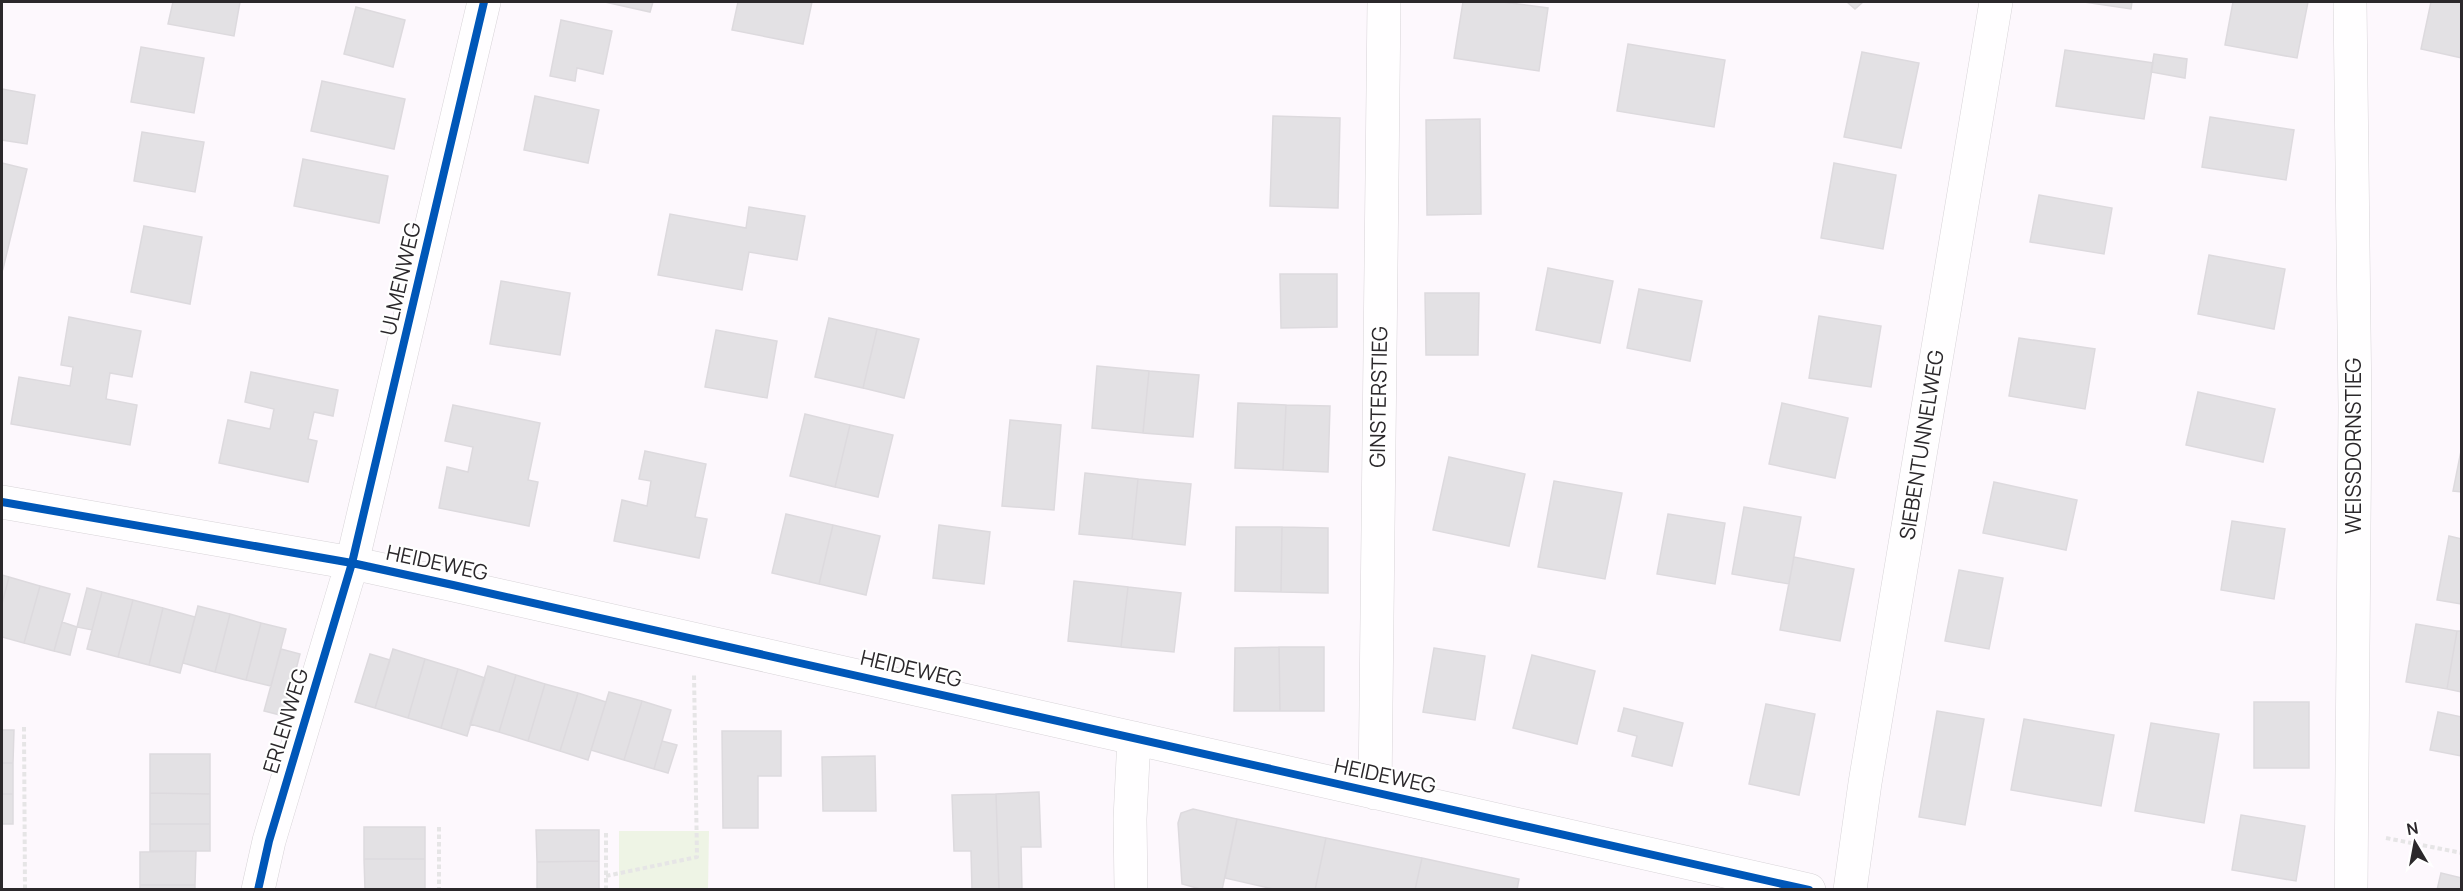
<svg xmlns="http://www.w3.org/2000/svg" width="2463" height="891" viewBox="0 0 2463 891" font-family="Manrope,sans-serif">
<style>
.green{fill:#eef4e5}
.building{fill:#e3e1e4;stroke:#dddade;stroke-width:1.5}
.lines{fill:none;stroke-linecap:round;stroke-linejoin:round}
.street-casing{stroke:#d8d4d8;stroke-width:34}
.path{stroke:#e6e5e6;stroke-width:4;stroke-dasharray:4.5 3;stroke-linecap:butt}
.street{stroke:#fffeff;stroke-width:33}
.cycleway-casing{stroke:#fff;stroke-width:11}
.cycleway{stroke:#0057b8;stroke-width:8}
.labels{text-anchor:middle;stroke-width:4.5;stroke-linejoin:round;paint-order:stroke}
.street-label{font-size:21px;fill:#2b282b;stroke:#fff}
</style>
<rect width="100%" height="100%" fill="#fdf8fd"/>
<path class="green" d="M 619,831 L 709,831 L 708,889 L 619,889 Z"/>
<path class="building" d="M 173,2 L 240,2 L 234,36 L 168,24 Z
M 605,2 L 653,2 L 650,12 Z
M 738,2 L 812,2 L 803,44 L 732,30 Z
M 1463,2 L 1503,2 L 1548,8 L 1539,71 L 1454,58 Z
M 1847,2 L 1863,2 L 1855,9 Z
M 2084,2 L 2132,2 L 2131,9 Z
M 2233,2 L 2308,2 L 2297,58 L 2225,45 Z
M 2431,2 L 2462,2 L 2462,58 L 2421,49 Z
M 356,7 L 405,20 L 393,67 L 344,54 Z
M 561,20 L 612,31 L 603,74 L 577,68 L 575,81 L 550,76 Z
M 1628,44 L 1725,60 L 1714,127 L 1617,111 Z
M 141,47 L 204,58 L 194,113 L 131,102 Z
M 2065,50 L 2153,63 L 2144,119 L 2056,106 Z
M 1862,52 L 1919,63 L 1901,148 L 1844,137 Z
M 2154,54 L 2187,59 L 2185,78 L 2151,72 Z
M 322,81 L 405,99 L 394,149 L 311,131 Z
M 2,89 L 35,95 L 27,144 L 2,140 Z
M 535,96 L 599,110 L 588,163 L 524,150 Z
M 1273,116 L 1340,118 L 1338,208 L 1270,206 Z
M 2210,117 L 2294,130 L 2286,180 L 2202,167 Z
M 1480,119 L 1481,214 L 1427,215 L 1426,120 Z
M 142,132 L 204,142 L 195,192 L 134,181 Z
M 303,159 L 388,176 L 379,223 L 294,206 Z
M 2,163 L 27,169 L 3,269 L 2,268 Z
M 1834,163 L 1896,175 L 1883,249 L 1821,238 Z
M 2039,195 L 2112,208 L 2104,254 L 2030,242 Z
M 749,207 L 805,216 L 797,260 L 749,252 L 742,290 L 658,275 L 670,214 L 746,228 Z
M 144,226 L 202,237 L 190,304 L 131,292 Z
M 2209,255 L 2285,269 L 2274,329 L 2198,314 Z
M 1548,268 L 1613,281 L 1600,343 L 1536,330 Z
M 1280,274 L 1337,274 L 1337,327 L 1281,328 Z
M 501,281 L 570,293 L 560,355 L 490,344 Z
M 1639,289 L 1702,301 L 1690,361 L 1627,348 Z
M 1425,293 L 1479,293 L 1478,355 L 1426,355 Z
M 1819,316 L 1881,326 L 1871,387 L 1809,378 Z
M 69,317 L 141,331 L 132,377 L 110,373 L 106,399 L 137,405 L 130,445 L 11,424 L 19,377 L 70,386 L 73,367 L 61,365 Z
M 829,318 L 877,329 L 863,388 L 815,377 Z
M 877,329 L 919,339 L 904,398 L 863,388 Z
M 716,330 L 777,341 L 767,398 L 705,387 Z
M 2019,338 L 2095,349 L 2085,409 L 2009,396 Z
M 1097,366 L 1149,371 L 1143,433 L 1092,428 Z
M 1149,371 L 1199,375 L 1193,437 L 1143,433 Z
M 251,372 L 338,390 L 333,416 L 314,412 L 308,439 L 317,441 L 308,482 L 219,463 L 228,420 L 270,429 L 274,409 L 245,402 Z
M 2198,392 L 2275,409 L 2263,462 L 2186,445 Z
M 1238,403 L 1286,405 L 1283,470 L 1235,468 Z
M 1782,403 L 1848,418 L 1835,478 L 1769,464 Z
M 453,405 L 540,423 L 528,480 L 538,482 L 529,526 L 439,508 L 447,467 L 468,472 L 473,447 L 445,441 Z
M 1286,405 L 1330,406 L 1328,472 L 1283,470 Z
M 805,414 L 850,425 L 835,487 L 790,476 Z
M 1010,420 L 1061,425 L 1054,510 L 1002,506 Z
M 850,425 L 893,435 L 878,497 L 835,487 Z
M 2462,446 L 2462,492 L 2453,491 Z
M 645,451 L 706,464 L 695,517 L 707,519 L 699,558 L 614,541 L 622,500 L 647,506 L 651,481 L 639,479 Z
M 1449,457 L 1525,474 L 1509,546 L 1433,530 Z
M 1085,473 L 1138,479 L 1132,539 L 1079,534 Z
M 1138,479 L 1191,484 L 1185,545 L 1132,539 Z
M 1554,481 L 1622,493 L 1605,579 L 1538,567 Z
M 1994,482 L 2077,500 L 2066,550 L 1983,533 Z
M 1744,507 L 1801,517 L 1789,584 L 1732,574 Z
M 786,514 L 833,525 L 819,584 L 772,573 Z
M 1668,514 L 1725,523 L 1715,584 L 1657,574 Z
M 2232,521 L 2285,529 L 2274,599 L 2221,590 Z
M 833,525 L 880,536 L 866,595 L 819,584 Z
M 939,525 L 990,532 L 984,584 L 933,578 Z
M 1236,527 L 1282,527 L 1281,592 L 1235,591 Z
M 1282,527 L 1328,528 L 1328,593 L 1281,592 Z
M 2449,536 L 2462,539 L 2462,604 L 2437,600 Z
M 1794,557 L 1854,569 L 1840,641 L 1780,630 Z
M 1959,570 L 2003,578 L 1989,649 L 1945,641 Z
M 2,575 L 9,577 L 2,604 Z
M 9,577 L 40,586 L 24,643 L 2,637 L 2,604 Z
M 1074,581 L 1128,587 L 1121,647 L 1068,641 Z
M 40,586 L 70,594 L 54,651 L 24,643 Z
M 1128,587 L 1181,593 L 1174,652 L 1121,647 Z
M 87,588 L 102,592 L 92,630 L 77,627 Z
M 102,592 L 133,600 L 118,657 L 87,649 Z
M 133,600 L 163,608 L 149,665 L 118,657 Z
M 198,606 L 230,614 L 215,672 L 183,663 Z
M 163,608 L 195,617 L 180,673 L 149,665 Z
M 230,614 L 261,623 L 246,680 L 215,672 Z
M 62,622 L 77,627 L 70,655 L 54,651 Z
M 261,623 L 286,629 L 271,686 L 246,680 Z
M 2416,624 L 2457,631 L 2447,689 L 2406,682 Z
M 2457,631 L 2462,631 L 2462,692 L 2447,689 Z
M 1279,647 L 1280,711 L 1234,711 L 1235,648 Z
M 1279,647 L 1324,647 L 1324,711 L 1280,711 Z
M 1434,648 L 1485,656 L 1475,720 L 1423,712 Z
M 281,649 L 300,654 L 284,716 L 264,711 Z
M 393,649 L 425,659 L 408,718 L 375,708 Z
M 370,654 L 390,660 L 375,708 L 355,702 Z
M 1532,655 L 1595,671 L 1577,744 L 1513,728 Z
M 425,659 L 458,669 L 441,728 L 408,718 Z
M 488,666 L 516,675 L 499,732 L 470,724 Z
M 458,669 L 485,678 L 467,736 L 441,728 Z
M 516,675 L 545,684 L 528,741 L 499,732 Z
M 545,684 L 578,693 L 560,751 L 528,741 Z
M 609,692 L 642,701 L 624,760 L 591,750 Z
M 578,693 L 606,702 L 588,760 L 560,751 Z
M 642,701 L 671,710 L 654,769 L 624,760 Z
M 2254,702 L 2309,702 L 2309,768 L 2254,768 Z
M 1766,704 L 1815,714 L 1799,795 L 1749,784 Z
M 1624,708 L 1683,723 L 1672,766 L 1632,756 L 1637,736 L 1618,731 Z
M 1937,711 L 1984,719 L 1965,825 L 1919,817 Z
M 2438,712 L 2462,717 L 2462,756 L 2430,750 Z
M 2024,719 L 2114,735 L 2101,806 L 2011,790 Z
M 2151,723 L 2219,734 L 2204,823 L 2135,811 Z
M 2,730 L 14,730 L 13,763 L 2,763 Z
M 722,731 L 781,731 L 781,776 L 758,776 L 758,828 L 723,828 Z
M 662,741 L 677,745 L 668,773 L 654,769 Z
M 150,754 L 210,754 L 210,794 L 150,793 Z
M 875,756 L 876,811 L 823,811 L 822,757 Z
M 2,763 L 13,763 L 13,794 L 2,794 Z
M 1039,792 L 1041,847 L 1021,847 L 1022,890 L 999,890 L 996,794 Z
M 150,793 L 210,794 L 210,824 L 150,824 Z
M 2,794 L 13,794 L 13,824 L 2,824 Z
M 996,794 L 999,890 L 972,890 L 971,851 L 954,851 L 952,795 Z
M 1193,809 L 1237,819 L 1222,890 L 1204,890 L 1182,884 L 1178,823 L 1181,813 Z
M 2241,815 L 2305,826 L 2296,881 L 2232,870 Z
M 1237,819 L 1326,838 L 1315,890 L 1277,890 L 1225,878 Z
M 150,824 L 210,824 L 210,851 L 150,851 Z
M 364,827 L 425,827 L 425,859 L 364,859 Z
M 536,830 L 599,830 L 599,861 L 537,862 Z
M 1326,838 L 1422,858 L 1415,890 L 1315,890 Z
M 196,851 L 195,885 L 140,885 L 140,852 Z
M 1422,858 L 1519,879 L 1517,890 L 1415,890 Z
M 364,859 L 425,859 L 425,890 L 365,890 Z
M 599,861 L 599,890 L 537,890 L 537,862 Z
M 2441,873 L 2462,878 L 2462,890 L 2437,890 Z
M 140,885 L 195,885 L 195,890 L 140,890 Z"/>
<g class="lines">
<defs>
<path id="street" d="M 2350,2 L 2355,407 L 2351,890
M 2,502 L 352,563 L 453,585 L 1809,890
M 1375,793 L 1384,2
M 258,890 L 269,841 L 352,563 L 484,2
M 1131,890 L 1130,819 L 1134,738
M 1850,890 L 1865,783 L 1996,2"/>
</defs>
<use href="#street" class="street-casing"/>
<path class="path" d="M 24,727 L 25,890
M 439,827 L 439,890
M 2386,838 L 2462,853
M 606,876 L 697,857 L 694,674
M 606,890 L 606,830"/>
<use href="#street" class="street"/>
<defs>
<path id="cycleway" d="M 2,502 L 352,563 L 453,585 L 1809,890
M 258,890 L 269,841 L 352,563 L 484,2"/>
</defs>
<use href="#cycleway" class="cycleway-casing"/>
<use href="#cycleway" class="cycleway"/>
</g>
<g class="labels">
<g class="street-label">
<text transform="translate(401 279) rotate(-77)" y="7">ULMENWEG</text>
<text transform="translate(1379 397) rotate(-89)" y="7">GINSTERSTIEG</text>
<text transform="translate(1922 445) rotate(-81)" y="7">SIEBENTUNNELWEG</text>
<text transform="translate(2354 446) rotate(-90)" y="7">WEISSDORNSTIEG</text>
<text transform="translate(437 563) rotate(12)" y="7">HEIDEWEG</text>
<text transform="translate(911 669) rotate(13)" y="7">HEIDEWEG</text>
<text transform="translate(286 721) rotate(-73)" y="7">ERLENWEG</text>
<text transform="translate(1385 776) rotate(12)" y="7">HEIDEWEG</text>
</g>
</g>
<rect width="2463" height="891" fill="none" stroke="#2b282b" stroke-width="6"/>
<g transform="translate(2415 843) rotate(350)" stroke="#ffffff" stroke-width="4.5" paint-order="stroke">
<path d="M0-4.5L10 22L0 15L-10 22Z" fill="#2b282b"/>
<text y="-9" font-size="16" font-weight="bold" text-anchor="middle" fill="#2b282b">N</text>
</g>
</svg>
